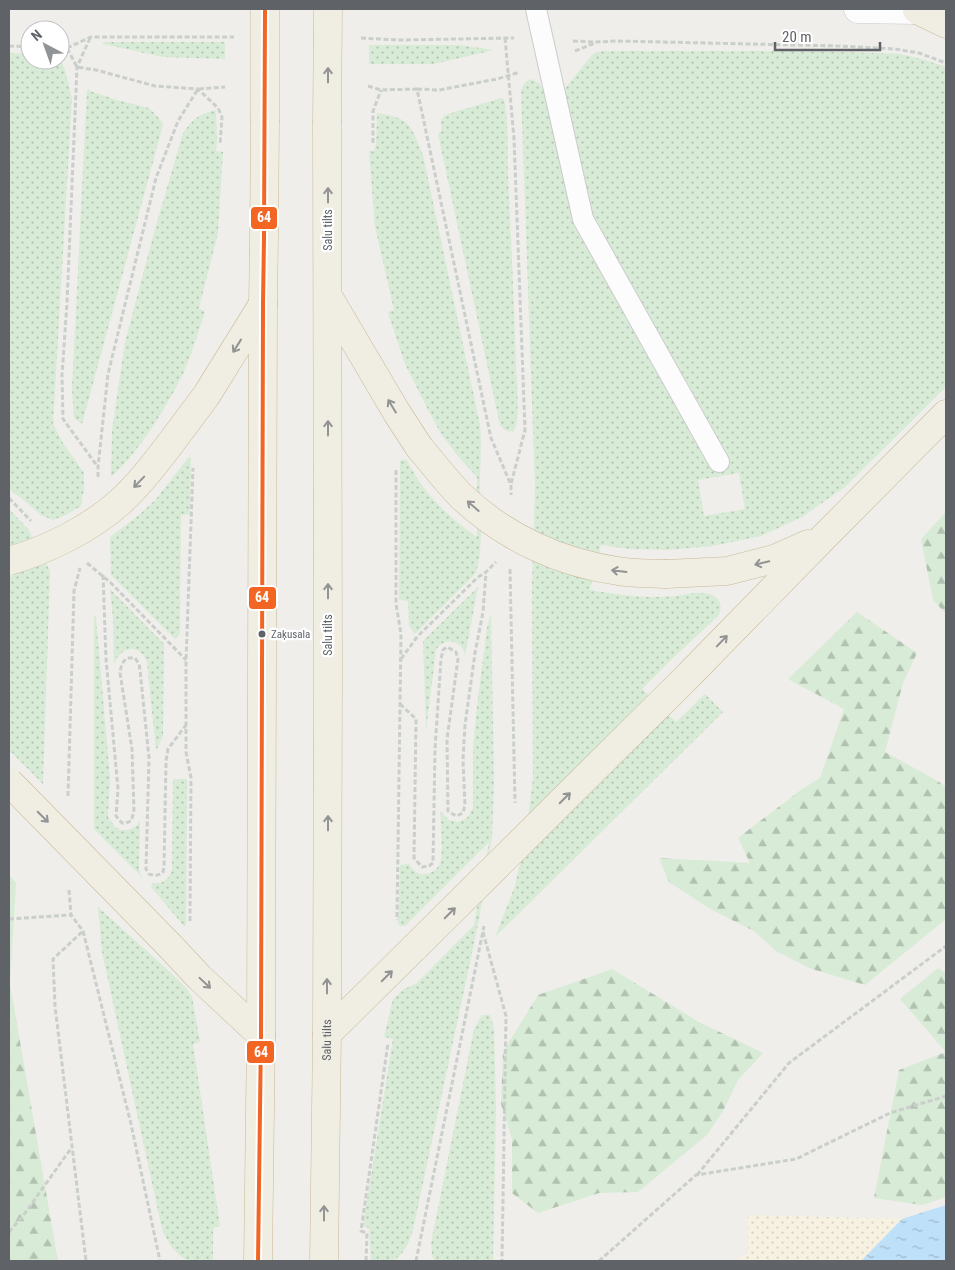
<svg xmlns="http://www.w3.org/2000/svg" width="955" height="1270" viewBox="0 0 955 1270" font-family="'Roboto Condensed',sans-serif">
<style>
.green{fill:url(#green-dots);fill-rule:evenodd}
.forest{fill:url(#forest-firs)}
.sand{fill:url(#sand-dots)}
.water{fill:url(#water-ripples)}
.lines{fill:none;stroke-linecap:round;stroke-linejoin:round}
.lane-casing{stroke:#cbcccc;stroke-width:22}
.secondary-casing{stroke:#cacacb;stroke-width:29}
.highway-casing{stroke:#c8b996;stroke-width:29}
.path{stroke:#cacfcc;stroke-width:3;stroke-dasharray:5 2.5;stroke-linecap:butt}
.lane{stroke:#fdfcfc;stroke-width:20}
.secondary{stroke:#fdfcfc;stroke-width:28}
.highway{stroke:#f0ede3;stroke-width:28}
.highway-bridge-casing{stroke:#c8b996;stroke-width:29;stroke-linecap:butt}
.highway-bridge{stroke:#f0ede3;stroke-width:28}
.bus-1-casing{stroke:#fff;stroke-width:8}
.bus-1{stroke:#f26522;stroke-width:4}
.oneway{stroke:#929393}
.bus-dot{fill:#5f6368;stroke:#fff;stroke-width:2}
.labels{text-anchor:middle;stroke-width:4.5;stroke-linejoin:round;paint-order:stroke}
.bus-label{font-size:11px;fill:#5f6368;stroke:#fff;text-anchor:start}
.street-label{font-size:12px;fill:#5f6368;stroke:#fff}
.line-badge{stroke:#fff;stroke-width:2}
.badge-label{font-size:14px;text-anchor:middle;font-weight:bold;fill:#fff}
</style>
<defs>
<pattern id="green-dots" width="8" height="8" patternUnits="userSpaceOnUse" patternTransform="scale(1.25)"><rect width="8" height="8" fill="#d8ebd6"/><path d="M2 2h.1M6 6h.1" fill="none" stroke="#b2c2b1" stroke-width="1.8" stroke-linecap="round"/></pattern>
<pattern id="forest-firs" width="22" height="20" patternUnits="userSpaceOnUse" patternTransform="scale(1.25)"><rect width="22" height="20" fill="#d8ebd6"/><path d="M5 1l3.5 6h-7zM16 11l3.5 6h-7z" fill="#b2c2b1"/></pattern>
<pattern id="sand-dots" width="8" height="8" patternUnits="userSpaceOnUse" patternTransform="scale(1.25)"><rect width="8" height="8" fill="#f6f1e1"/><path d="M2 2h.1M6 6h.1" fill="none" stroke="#d5d1c4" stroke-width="1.8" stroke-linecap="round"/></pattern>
<pattern id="water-ripples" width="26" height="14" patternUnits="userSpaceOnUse" patternTransform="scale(1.25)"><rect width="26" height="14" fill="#bfe0f9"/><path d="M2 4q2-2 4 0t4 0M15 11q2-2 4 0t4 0" fill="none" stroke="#9eb9cd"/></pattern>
</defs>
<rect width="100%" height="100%" fill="#efeeea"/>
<path class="green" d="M 104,42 L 225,42 L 225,59 L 163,57 L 103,44 Z
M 369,45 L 459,45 L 494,50 L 434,64 L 369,64 Z
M 603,51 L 795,51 L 879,53 L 900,54 L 922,59 L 946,67 L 946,387 L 845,487 L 802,517 L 761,536 L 713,546 L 667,550 L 629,549 L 601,545 L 590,590 C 619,595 647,599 676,596 C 688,594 703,590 714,596 C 722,601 722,609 718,616 L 671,660 L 642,689 L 676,722 L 705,694 L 723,712 L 495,937 L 515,886 L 526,834 L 533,778 L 532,586 L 535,487 L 521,91 C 523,85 525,81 531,79 L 540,84 L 545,93 L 592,217 L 563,91 L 591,56 L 596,52 ZM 739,473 L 745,509 L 704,516 L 698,480 Z
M 9,53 L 30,54 L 30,60 L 60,60 L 60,59 L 65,70 L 72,98 L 53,424 L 63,443 L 84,473 L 84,489 L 81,506 L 66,515 L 53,520 L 41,515 L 25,501 L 9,489 Z
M 90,89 L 90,91 L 117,100 L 149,108 L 158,117 L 163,125 L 82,424 L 74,418 L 72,389 L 87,90 Z
M 501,98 L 504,99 C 509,123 507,150 508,175 C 511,238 514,300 516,363 C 516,382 521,414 514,431 C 507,432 504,430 500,425 L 438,134 L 441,131 L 441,120 L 445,115 Z
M 216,110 L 217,142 L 216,151 L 223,152 L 218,233 L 199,308 L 205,312 C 198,332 192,354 183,374 C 167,406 138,454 111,477 L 112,430 L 125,342 L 155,229 L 183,133 C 193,119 199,114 216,110 Z
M 377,113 C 411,118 411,126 423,155 L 480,425 C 482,445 480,464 480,483 C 480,512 484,545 476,573 L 415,634 L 409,626 L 408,601 L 399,600 L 400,461 L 406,459 C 410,466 414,473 418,480 C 433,502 455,522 477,537 L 477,477 L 458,456 L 441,434 L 426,406 L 405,364 L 389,316 L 388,312 L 394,310 L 375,227 L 369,151 L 374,151 L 376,144 Z
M 191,457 L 190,514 L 181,515 L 180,634 L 175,639 L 111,575 L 110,537 L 139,515 L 156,499 L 188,458 Z
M 9,509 L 28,529 L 50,571 L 43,784 L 9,750 Z
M 478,587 L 465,656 C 463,640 444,636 436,650 L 426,730 L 423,641 Z
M 110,589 L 164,644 L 163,736 L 156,751 L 147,662 C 140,643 121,646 114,664 L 113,618 Z
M 491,614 L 494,781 L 492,837 L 479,920 L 413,1230 C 409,1242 404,1257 391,1261 C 385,1263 377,1261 371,1261 L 369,1228 L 363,1226 L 393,1039 L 384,1037 L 393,999 L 404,989 L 416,984 L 474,925 L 489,842 L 405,926 L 401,926 L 398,924 L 400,865 L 409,864 C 413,870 417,875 425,874 C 431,874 438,869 440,863 C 443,854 441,822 440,811 L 449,820 L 458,822 L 467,818 L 473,808 L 473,750 L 476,714 L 487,628 Z
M 94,615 L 96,617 L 110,778 L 108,817 L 115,827 L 121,830 L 127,830 L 131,829 L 136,826 L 140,821 L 139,867 L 140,873 L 144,879 L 94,829 Z
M 173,779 L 187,779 L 186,926 L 184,926 L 151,887 L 153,883 C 163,884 168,880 172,871 Z
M 98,907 L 170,972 L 186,988 L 192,997 L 200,1042 L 193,1044 L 220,1226 L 213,1228 L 213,1261 C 206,1261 199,1262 192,1261 C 178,1259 167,1242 162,1229 L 102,952 Z
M 482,1015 L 490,1015 L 494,1029 L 496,1108 L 493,1261 L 435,1261 L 432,1255 L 431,1243 L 474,1029 Z"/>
<path class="forest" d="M 946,512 L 946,614 L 933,600 L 921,539 Z
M 857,612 L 917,653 L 903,683 L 885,752 L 936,780 L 946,787 L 946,919 L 865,985 L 809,968 L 776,951 L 754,931 L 712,910 L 669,882 L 659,858 L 750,863 L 738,838 L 802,789 L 820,778 L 844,709 L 788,679 Z
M 9,874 L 16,883 L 10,984 L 58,1261 L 9,1261 Z
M 938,968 L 946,973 L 946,1197 L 922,1205 L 874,1198 L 899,1070 L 946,1052 L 900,999 Z
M 612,969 L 699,1022 L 763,1053 L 738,1080 L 723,1111 L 707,1135 L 638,1192 L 599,1193 L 538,1213 L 512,1193 L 512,1139 L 501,1104 L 503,1052 L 538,995 Z"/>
<path class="sand" d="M 748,1215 L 902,1219 L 861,1261 L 735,1261 L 748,1253 Z"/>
<path class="water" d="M 946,1205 L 946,1261 L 861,1261 L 902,1219 Z"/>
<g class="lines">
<defs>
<path id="lane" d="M 536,9 L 583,219 L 719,462"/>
<path id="secondary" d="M 858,9 L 917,10"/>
<g id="highway">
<path d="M 917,10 L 946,24"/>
<path d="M 328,296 L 397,413 L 419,447"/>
<path d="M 170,444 L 206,396 L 263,304"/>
<path d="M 667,574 L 727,571 L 774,559 L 808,544"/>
<path d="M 688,676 L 823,538 L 946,414"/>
<path d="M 171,947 L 199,977 L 261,1035"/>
<path d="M 327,1034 L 415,947"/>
<path d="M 258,1261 L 261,1035 L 263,304 L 264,238 L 265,122"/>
<path id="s1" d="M 324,1261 L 327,1034 L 328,673 L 327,123"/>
</g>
</defs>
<use href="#lane" class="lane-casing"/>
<use href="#secondary" class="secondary-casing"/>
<use href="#highway" class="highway-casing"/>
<path class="path" d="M 90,38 L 77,67 L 67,303 L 62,375 L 63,419 L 98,467
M 361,38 L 400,40 L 514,38
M 505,38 L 514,138 L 525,430 L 511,484
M 573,41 L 595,42 L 617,41 L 840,46 L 895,49 L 919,53 L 946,63
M 9,46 L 30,47
M 60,48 L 67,48 L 77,67 L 96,70 L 155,86 L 198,89 L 218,108 L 222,117 L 220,145
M 67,48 L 91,37 L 234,37
M 575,51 L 595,43
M 368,86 L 381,90 L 417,89 L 491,438 L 511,485 L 511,495
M 417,89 L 439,90 L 497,79 L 520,72
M 373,143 L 373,111 L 381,90
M 396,470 L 396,604 L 401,634 L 397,920
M 98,477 L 98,467 L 108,374 L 156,178 L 178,121 L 198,89 L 225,87
M 9,498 L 31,521
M 87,563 L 111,583 L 186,660
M 510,569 L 515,803
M 103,575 L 106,659 L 118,789 L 116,816 L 122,823 L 126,823 L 131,821 L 134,812 L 132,749 L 120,673 C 121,666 122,662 127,658 L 135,658 L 139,664 L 140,670 L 149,758 L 146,869 L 149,874 C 155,876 158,876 163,872 L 164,868 L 166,761 L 168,749 L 186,725
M 401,659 L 417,637 L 477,578 L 486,572 L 496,562
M 400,704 L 416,719 L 414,858 L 422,867 L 429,866 L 433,863 L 435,749 L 441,659 L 443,650 L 447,647 L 456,652 L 458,659 L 447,739 L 448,811 L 456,816 L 463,813 L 465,805 L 463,760 L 465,725 L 475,653 L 483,612 L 486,572
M 68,796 L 74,591 L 80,568
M 69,890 L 71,915 L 83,931 L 131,1124 L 160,1261
M 9,919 L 71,915
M 190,921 L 191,778 L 186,752 L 186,661 L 193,468
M 82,932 L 53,959 L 55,1006 L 86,1261
M 483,932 L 506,1016 L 502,1261
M 697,1175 L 789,1063 L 946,946
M 9,1232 L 23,1216 L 72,1147
M 366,1261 L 367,1233 L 361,1231 L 388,1043
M 416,1261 L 484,926
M 599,1261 L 696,1175 L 796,1159 L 890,1113 L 946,1096"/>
<use href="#lane" class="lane"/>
<use href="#secondary" class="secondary"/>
<use href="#highway" class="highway"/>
<defs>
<path id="highway-bridge" d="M 265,122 L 265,9
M 327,123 L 328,9
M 419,447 C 433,463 446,481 461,496 C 504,537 560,563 618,571 C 634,574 651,573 667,574
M 9,561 C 47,550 90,529 120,502 C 139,485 155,464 170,444
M 9,782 L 171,947
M 415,947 L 688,676"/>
</defs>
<use href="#highway-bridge" class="highway-bridge-casing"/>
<use href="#highway-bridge" class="highway-bridge"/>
<defs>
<path id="bus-1" d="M 258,1261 L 261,1035 L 263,304 L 264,238 L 265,9"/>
</defs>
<use href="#bus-1" class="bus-1-casing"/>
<use href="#bus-1" class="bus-1"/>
</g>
<defs><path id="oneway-shaft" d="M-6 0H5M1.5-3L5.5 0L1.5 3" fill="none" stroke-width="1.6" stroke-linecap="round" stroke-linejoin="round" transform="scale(1.25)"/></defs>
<g class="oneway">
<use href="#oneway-shaft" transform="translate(328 75) rotate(-90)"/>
<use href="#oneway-shaft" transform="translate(328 195) rotate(-90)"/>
<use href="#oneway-shaft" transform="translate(237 346) rotate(122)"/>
<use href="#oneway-shaft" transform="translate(392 406) rotate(-121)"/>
<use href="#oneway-shaft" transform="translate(328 428) rotate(-90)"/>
<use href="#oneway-shaft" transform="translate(139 482) rotate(134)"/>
<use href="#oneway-shaft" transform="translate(473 506) rotate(-139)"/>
<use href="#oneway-shaft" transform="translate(762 563) rotate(166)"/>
<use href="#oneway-shaft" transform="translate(619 571) rotate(-173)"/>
<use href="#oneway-shaft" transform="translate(328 591) rotate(-90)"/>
<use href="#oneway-shaft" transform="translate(722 641) rotate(-46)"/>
<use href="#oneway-shaft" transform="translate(565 798) rotate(-45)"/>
<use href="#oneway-shaft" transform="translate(43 817) rotate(45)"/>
<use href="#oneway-shaft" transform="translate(328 823) rotate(-90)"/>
<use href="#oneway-shaft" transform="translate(450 913) rotate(-45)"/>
<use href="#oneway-shaft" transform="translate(387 976) rotate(-45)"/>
<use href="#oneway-shaft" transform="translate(205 983) rotate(43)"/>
<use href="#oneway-shaft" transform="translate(327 986) rotate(-90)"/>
<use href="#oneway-shaft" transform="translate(324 1213) rotate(-90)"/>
</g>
<circle class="bus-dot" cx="262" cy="634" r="4.5"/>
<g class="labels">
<g class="bus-label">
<text x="271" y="638">Zaķusala</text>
</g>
<g class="street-label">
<text transform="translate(328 230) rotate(-90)" y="4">Salu tilts</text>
<text transform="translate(328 635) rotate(-90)" y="4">Salu tilts</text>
<text dy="4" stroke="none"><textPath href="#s1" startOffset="221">Salu tilts</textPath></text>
</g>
</g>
<g class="line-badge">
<rect x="250" y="206" width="28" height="24" rx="5" fill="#f26522"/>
<rect x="248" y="586" width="29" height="24" rx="5" fill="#f26522"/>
<rect x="246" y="1040" width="29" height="24" rx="5" fill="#f26522"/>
</g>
<g class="badge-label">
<text x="264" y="222">64</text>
<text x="262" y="602">64</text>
<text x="261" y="1057">64</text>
</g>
<rect width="955" height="1270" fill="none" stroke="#5f6368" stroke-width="20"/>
<g transform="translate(45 45) rotate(319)"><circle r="24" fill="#ffffff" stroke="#bfc1c3"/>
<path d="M0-4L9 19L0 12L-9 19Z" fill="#919496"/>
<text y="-8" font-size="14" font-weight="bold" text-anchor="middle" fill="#5f6368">N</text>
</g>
<path d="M775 42v8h105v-8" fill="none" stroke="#5f6368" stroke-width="2.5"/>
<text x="782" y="42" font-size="15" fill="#5f6368" stroke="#ffffff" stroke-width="4" paint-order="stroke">20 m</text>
</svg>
